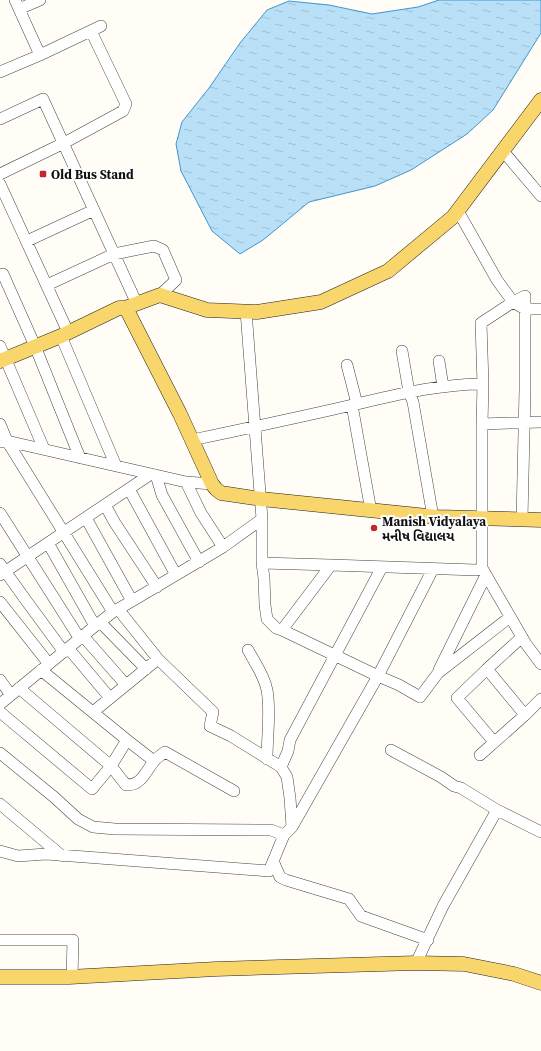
<svg xmlns="http://www.w3.org/2000/svg" width="541" height="1051" viewBox="0 0 541 1051" font-family="'Source Serif 4','Noto Sans Gujarati',serif">
<style>
.water{fill:url(#water-ripples);stroke:#3f96cf}
.lines{fill:none;stroke-linecap:round;stroke-linejoin:round}
.minor-casing{stroke:#444;stroke-width:12}
.major-casing{stroke:#222;stroke-width:15}
.minor{stroke:#fff;stroke-width:11}
.major{stroke:#f9d66b;stroke-width:14}
.poi-dot{fill:#c4262e;stroke:#fff;stroke-width:1.5}
.labels{text-anchor:middle;stroke-width:4;stroke-linejoin:round;paint-order:stroke}
.poi-label{font-size:13px;font-weight:bold;fill:#111;stroke:#fff;text-anchor:start}
</style>
<defs>
<pattern id="water-ripples" width="26" height="14" patternUnits="userSpaceOnUse"><rect width="26" height="14" fill="#b9e0f7"/><path d="M2 4q2-2 4 0t4 0M15 11q2-2 4 0t4 0" fill="none" stroke="#9ebfd3"/></pattern>
</defs>
<rect width="100%" height="100%" fill="#fffdf5"/>
<path class="water" d="M 439,0 L 541,0 L 541,33 L 493,110 L 467,134 L 411,170 L 375,186 L 309,202 L 263,240 L 240,254 L 212,231 L 181,171 L 176,144 L 182,122 L 209,88 L 240,43 L 267,10 L 289,1 L 329,5 L 372,14 L 418,7 Z"/>
<g class="lines">
<defs>
<path id="minor" d="M 19,9 L 40,0
M 40,55 L 101,26
M 0,72 L 40,55 L 15,0
M 0,119 L 43,99 L 137,304
M 503,151 L 541,196
M 0,174 L 64,143 L 123,111 L 126,104 L 91,31
M 0,184 L 68,332
M 458,211 L 497,280 L 513,302 L 525,296 L 525,390 L 522,519
M 27,241 L 94,210
M 0,275 L 3,274 L 35,346 L 80,458
M 47,285 L 114,254 L 154,246 L 163,250 L 176,280 L 160,295
M 61,336 L 116,466
M 0,346 L 44,449
M 402,351 L 409,392 L 413,402 L 433,517
M 439,361 L 443,387
M 347,365 L 357,404
M 483,384 L 481,323 L 513,302 L 525,309 L 541,309
M 352,405 L 371,511
M 0,424 L 7,441 L 186,482 L 212,484
M 482,424 L 541,422
M 192,440 C 244,429 296,418 348,406 C 392,396 437,384 483,384 L 482,424 L 482,568 L 476,570 L 331,565 L 282,630 L 378,676 L 292,827
M 0,442 L 7,441 L 113,612 L 132,601
M 156,475 L 162,495 L 199,562
M 186,482 L 201,513 L 223,547
M 129,489 L 176,575
M 105,505 L 115,523 L 157,587
M 0,513 L 80,639
M 86,518 L 132,601 L 223,547 L 262,519 L 246,311
M 262,519 L 262,563 L 264,578 L 265,605 L 267,619 L 276,628 L 282,630
M 48,543 L 95,626 L 113,612
M 262,563 L 331,565
M 0,564 L 25,599 L 64,652
M 482,568 L 526,644 L 541,664
M 433,569 L 378,676 L 399,685 L 420,697 L 438,673 L 510,617
M 0,575 L 151,474
M 0,602 L 49,664
M 100,622 L 146,669
M 83,636 L 126,685
M 68,648 L 110,698
M 248,650 C 255,663 264,675 267,690 C 271,712 267,736 267,759
M 487,669 L 525,715 L 541,699
M 41,670 L 127,740 L 111,766 L 126,785 C 142,786 146,770 155,760 C 158,757 161,755 165,752 L 234,791
M 439,670 L 486,575
M 0,680 L 11,695
M 0,704 L 95,626
M 0,712 L 92,789 L 111,766 L 19,688
M 93,712 L 158,659 L 118,609
M 127,740 L 154,761
M 494,742 L 457,698 L 487,669 L 522,637
M 391,750 L 441,777 L 454,786 L 461,788 L 497,810 L 541,832
M 0,753 L 54,797 L 78,819 L 93,827 L 115,829 L 271,830 L 284,835
M 480,755 L 525,715
M 281,767 L 288,751 L 290,740 L 382,567
M 0,804 L 62,856
M 0,851 L 18,856 L 46,854 L 269,871 L 284,835 L 292,827 L 290,798 L 287,777 L 281,767 L 231,736 L 210,726 L 213,712 L 158,659
M 273,861 L 280,877 L 286,880 L 349,899 L 361,916 L 428,940
M 0,940 L 73,940 L 72,977
M 416,963 L 443,906 L 497,810"/>
<path id="major" d="M 125,308 L 160,295 L 207,310 L 257,312 L 321,302 L 388,271 L 453,217 L 541,100
M 0,361 L 61,336 L 119,308 L 125,308 L 128,312 L 180,414 L 212,484 L 216,489 L 221,493 L 261,499 L 437,517 L 541,520
M 0,977 L 69,977 L 216,969 L 416,963 L 464,964 L 514,974 L 541,983"/>
</defs>
<use href="#minor" class="minor-casing"/>
<use href="#major" class="major-casing"/>
<use href="#minor" class="minor"/>
<use href="#major" class="major"/>
</g>
<g class="poi-dot">
<rect x="39" y="170" width="8" height="8" rx="2"/>
<circle cx="374" cy="528" r="4"/>
</g>
<g class="labels">
<g class="poi-label">
<text x="51" y="179">Old Bus Stand</text>
<text x="382" y="526">Manish Vidyalaya<tspan x="382" dy="15">મનીષ વિદ્યાલય</tspan></text>
</g>
</g>
</svg>
